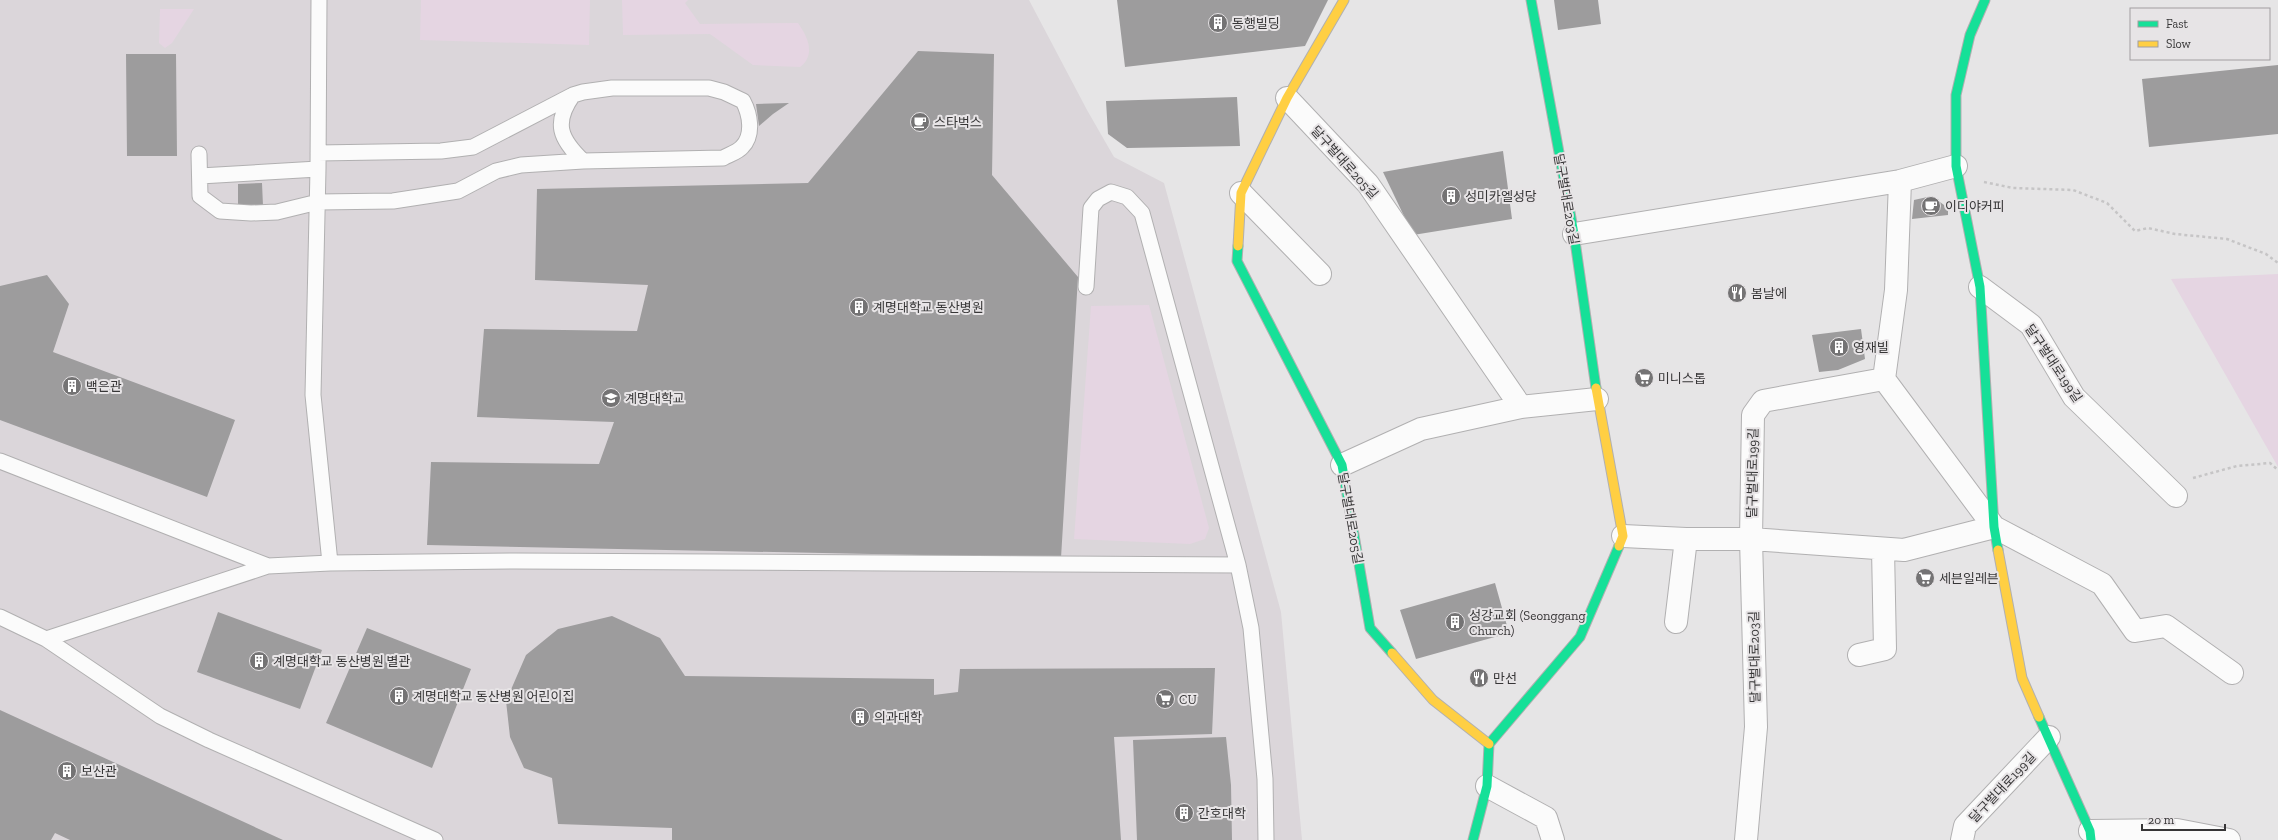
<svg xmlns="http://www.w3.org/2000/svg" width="2278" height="840" viewBox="0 0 2278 840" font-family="'Zilla Slab','Noto Sans KR',serif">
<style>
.built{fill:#dbd6da}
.green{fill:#e5d5e2}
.building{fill:#9d9c9d}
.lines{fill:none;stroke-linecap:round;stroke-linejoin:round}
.lane-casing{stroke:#b1b0b1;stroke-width:17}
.street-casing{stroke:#b1b0b1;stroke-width:24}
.fast-casing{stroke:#b1b0b1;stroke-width:11}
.slow-casing{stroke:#b1b0b1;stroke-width:11}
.path{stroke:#c6c5c6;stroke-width:2.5;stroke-dasharray:3 3;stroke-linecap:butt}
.lane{stroke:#fbfbfb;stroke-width:15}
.street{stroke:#fbfbfb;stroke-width:22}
.fast{stroke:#16e098;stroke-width:9}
.slow{stroke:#ffcf43;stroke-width:9}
.labels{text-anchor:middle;stroke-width:4;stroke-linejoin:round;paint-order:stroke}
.poi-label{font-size:13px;fill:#373637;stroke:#e7e4e6;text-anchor:start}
.street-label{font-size:13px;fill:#373637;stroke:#e7e4e6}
</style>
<rect width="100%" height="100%" fill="#e6e5e6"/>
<path class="built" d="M 0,0 L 1029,0 L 1087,110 L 1114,157 L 1164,183 L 1281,612 L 1302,840 L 0,840 Z"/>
<path class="green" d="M 421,0 L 590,0 L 589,45 L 420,40 Z
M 622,0 L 688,0 L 685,3 L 700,24 L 798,23 C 808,37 816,55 800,67 L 753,65 L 710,34 L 623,35 Z
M 160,9 L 194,9 L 172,43 L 165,48 L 159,43 Z
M 2278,274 L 2278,467 L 2171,279 Z
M 1149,305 L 1209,528 L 1205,539 L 1190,544 L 1074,539 L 1091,306 Z"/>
<path class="building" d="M 1117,0 L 1328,0 L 1305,46 L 1125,67 Z
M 1554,0 L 1598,0 L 1601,24 L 1558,30 Z
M 918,51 L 994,54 L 992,175 L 1078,277 L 1061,558 L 427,545 L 431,462 L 599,464 L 614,422 L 477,417 L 484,329 L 637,331 L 648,285 L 535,280 L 537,189 L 808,183 Z
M 126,54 L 176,54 L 177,156 L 127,156 Z
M 2278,65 L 2278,134 L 2149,147 L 2142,79 Z
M 1237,97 L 1240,146 L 1127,148 L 1108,134 L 1106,101 Z
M 789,103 L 773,114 L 759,126 L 756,104 Z
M 1503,151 L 1512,219 L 1413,235 L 1383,172 Z
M 262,183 L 263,206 L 238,208 L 238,184 Z
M 1932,196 L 1948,208 L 1948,215 L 1912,219 L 1914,200 Z
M 47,275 L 69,304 L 53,352 L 235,420 L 207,497 L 0,420 L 0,286 Z
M 1861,329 L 1865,359 L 1838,370 L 1819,372 L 1812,335 Z
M 1495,583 L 1509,633 L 1416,659 L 1400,610 Z
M 218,612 L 322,650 L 300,709 L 197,672 Z
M 612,616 L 660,638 L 685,676 L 934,679 L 934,695 L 958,692 L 960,669 L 1215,668 L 1212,734 L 1114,737 L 1121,840 L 672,840 L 672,828 L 558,824 L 552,778 L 524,768 L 510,737 L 506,701 L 526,655 L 558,629 Z
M 367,628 L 471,669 L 432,768 L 326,723 Z
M 0,710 L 283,840 L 70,840 L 55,833 L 51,840 L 0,840 Z
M 1226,737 L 1231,785 L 1232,840 L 1137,840 L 1133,740 Z"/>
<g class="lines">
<defs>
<path id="lane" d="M 319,0 L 318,169 L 313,395 L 330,563
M 573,95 C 553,123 560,139 583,161
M 199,154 L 200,196 L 220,211 L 251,213 L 277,212 L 318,202 L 393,201 L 458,191 L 496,171 L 521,165 L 583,161 L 723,158 C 728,155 738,152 742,147 C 754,135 750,114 743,101 L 724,92 L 709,88 L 612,88 L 583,92 L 573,95 L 473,147 L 441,151 L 318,153
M 200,176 L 318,169
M 1086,287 L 1091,208 L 1098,199 L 1111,192 L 1127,197 L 1142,213 L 1238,565 L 1251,628 L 1265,779 L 1266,840
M 0,461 L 268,566
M 0,617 L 46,639 L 160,716 L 209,740 L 435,840
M 46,639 L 268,566 L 330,563 L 516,561 L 1238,565"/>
<path id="street" d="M 1287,98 L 1368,184 L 1521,407
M 1956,166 L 1900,181 L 1896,290 L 1884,379 L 1994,527 L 2102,584 L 2135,631 L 2166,626 L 2232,673
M 1241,193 L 1320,274
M 1574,234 L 1900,181
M 1980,287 L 2031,325 L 2074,397 L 2176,496
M 1342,465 L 1421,429 L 1521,407 L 1597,399
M 1623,536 L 1686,539 L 1751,539 L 1904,550 L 1994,527
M 1676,622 L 1686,539
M 1859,655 L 1885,649 L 1883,549
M 1487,786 L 1546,818 L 1553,840
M 2090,831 L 2177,830 L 2229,840
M 1746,840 L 1756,727 L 1751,539 L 1753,415 L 1763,401 L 1884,379
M 1962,840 L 1965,826 L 2049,737"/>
<path id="fast" d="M 1531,0 L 1574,234 L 1596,388
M 1985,0 L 1970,35 L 1956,95 L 1956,166 L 1980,287 L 1994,527 L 1998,550
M 1238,246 L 1237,261 L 1342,465 L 1370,628 L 1392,653
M 2039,717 L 2090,831 L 2091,840
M 1473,840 L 1487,786 L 1489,744 L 1580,637 L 1619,546"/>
<path id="slow" d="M 1238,246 L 1241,193 L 1287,98 L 1344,0
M 1596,388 L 1623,536 L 1619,546
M 1998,550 L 2022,678 L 2039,717
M 1392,653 L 1433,700 L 1489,744"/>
</defs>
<use href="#lane" class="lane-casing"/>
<use href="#street" class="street-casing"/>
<use href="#fast" class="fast-casing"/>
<use href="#slow" class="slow-casing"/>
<path class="path" d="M 1984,182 L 2013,188 L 2073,190 L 2107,203 L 2135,231 L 2148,228 L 2175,234 L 2227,239 L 2266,254 L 2278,263
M 2193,478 L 2237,466 L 2270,463 L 2278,470"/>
<use href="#lane" class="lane"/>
<use href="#street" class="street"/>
<use href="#fast" class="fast"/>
<use href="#slow" class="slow"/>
</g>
<defs>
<symbol id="building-disc" viewBox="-11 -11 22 22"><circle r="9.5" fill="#747374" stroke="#e7e4e6"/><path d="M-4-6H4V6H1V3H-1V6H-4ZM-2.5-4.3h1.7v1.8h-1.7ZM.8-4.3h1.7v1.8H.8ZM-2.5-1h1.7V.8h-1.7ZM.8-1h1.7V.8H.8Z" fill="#fff"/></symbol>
<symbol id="cafe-disc" viewBox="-11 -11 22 22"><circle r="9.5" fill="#747374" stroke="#e7e4e6"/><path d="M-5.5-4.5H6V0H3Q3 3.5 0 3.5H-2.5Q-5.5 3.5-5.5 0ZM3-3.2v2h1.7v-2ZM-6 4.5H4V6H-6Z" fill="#fff"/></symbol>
<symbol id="restaurant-disc" viewBox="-11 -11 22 22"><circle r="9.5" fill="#747374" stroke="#e7e4e6"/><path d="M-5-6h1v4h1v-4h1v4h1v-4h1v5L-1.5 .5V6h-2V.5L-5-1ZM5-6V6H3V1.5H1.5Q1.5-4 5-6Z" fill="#fff"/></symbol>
<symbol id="supermarket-disc" viewBox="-11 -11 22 22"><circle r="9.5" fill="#747374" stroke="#e7e4e6"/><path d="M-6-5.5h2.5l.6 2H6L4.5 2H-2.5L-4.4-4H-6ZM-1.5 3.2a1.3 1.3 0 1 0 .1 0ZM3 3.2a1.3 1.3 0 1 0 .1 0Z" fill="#fff"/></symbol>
<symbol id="university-disc" viewBox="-11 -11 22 22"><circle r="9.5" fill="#747374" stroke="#e7e4e6"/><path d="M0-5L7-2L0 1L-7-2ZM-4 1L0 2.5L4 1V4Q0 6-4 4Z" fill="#fff"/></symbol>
</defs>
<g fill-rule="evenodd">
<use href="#building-disc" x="1207" y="12" width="22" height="22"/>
<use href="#cafe-disc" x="909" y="111" width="22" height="22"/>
<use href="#building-disc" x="1440" y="185" width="22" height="22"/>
<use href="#cafe-disc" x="1920" y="195" width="22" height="22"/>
<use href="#restaurant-disc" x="1726" y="282" width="22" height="22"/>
<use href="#building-disc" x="848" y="296" width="22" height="22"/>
<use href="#building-disc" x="1828" y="336" width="22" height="22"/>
<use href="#supermarket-disc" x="1633" y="367" width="22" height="22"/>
<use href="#building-disc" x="61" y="375" width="22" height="22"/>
<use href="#university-disc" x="600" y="387" width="22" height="22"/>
<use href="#supermarket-disc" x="1914" y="567" width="22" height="22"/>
<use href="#building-disc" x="1444" y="611" width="22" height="22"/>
<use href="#building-disc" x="248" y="650" width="22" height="22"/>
<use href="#restaurant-disc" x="1468" y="667" width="22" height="22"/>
<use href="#building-disc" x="388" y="685" width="22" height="22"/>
<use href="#supermarket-disc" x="1154" y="688" width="22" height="22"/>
<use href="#building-disc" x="849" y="706" width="22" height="22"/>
<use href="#building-disc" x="56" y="760" width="22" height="22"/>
<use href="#building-disc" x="1173" y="802" width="22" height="22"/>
</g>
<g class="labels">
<g class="poi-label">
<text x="1232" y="28">동행빌딩</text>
<text x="934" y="127">스타벅스</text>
<text x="1465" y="201">성미카엘성당</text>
<text x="1945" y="211">이디야커피</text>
<text x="1751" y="298">봄날에</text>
<text x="873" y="312">계명대학교 동산병원</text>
<text x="1853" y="352">영재빌</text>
<text x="1658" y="383">미니스톱</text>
<text x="86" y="391">백은관</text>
<text x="625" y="403">계명대학교</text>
<text x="1939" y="583">세븐일레븐</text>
<text x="1469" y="620">성강교회 (Seonggang<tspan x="1469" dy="15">Church)</tspan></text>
<text x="273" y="666">계명대학교 동산병원 별관</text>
<text x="1493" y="683">만선</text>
<text x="413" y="701">계명대학교 동산병원 어린이집</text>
<text x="1179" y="704">CU</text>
<text x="874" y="722">의과대학</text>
<text x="81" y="776">보산관</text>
<text x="1198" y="818">간호대학</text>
</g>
<g class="street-label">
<text transform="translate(1345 162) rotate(48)" y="5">달구벌대로205길</text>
<text transform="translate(1567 199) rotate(80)" y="5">달구벌대로203길</text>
<text transform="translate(2054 363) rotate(56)" y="5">달구벌대로199길</text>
<text transform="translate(1752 473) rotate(-89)" y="5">달구벌대로199길</text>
<text transform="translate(1351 518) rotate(80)" y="5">달구벌대로205길</text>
<text transform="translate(1754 657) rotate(-91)" y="5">달구벌대로203길</text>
<text transform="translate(2002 787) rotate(-47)" y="5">달구벌대로199길</text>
</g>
</g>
<rect x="2130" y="8" width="140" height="52" fill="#e7e4e6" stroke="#a19ea0"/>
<rect x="2138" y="21" width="20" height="6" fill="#16e098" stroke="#a19ea0"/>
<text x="2166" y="28" font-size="12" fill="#373637">Fast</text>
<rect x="2138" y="41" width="20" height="6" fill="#ffcf43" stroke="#a19ea0"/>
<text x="2166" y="48" font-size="12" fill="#373637">Slow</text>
<path d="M2142 824v6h83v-6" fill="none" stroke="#373637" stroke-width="2"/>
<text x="2148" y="824" font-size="12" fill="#373637" stroke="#e7e4e6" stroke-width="3" paint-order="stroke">20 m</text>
</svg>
